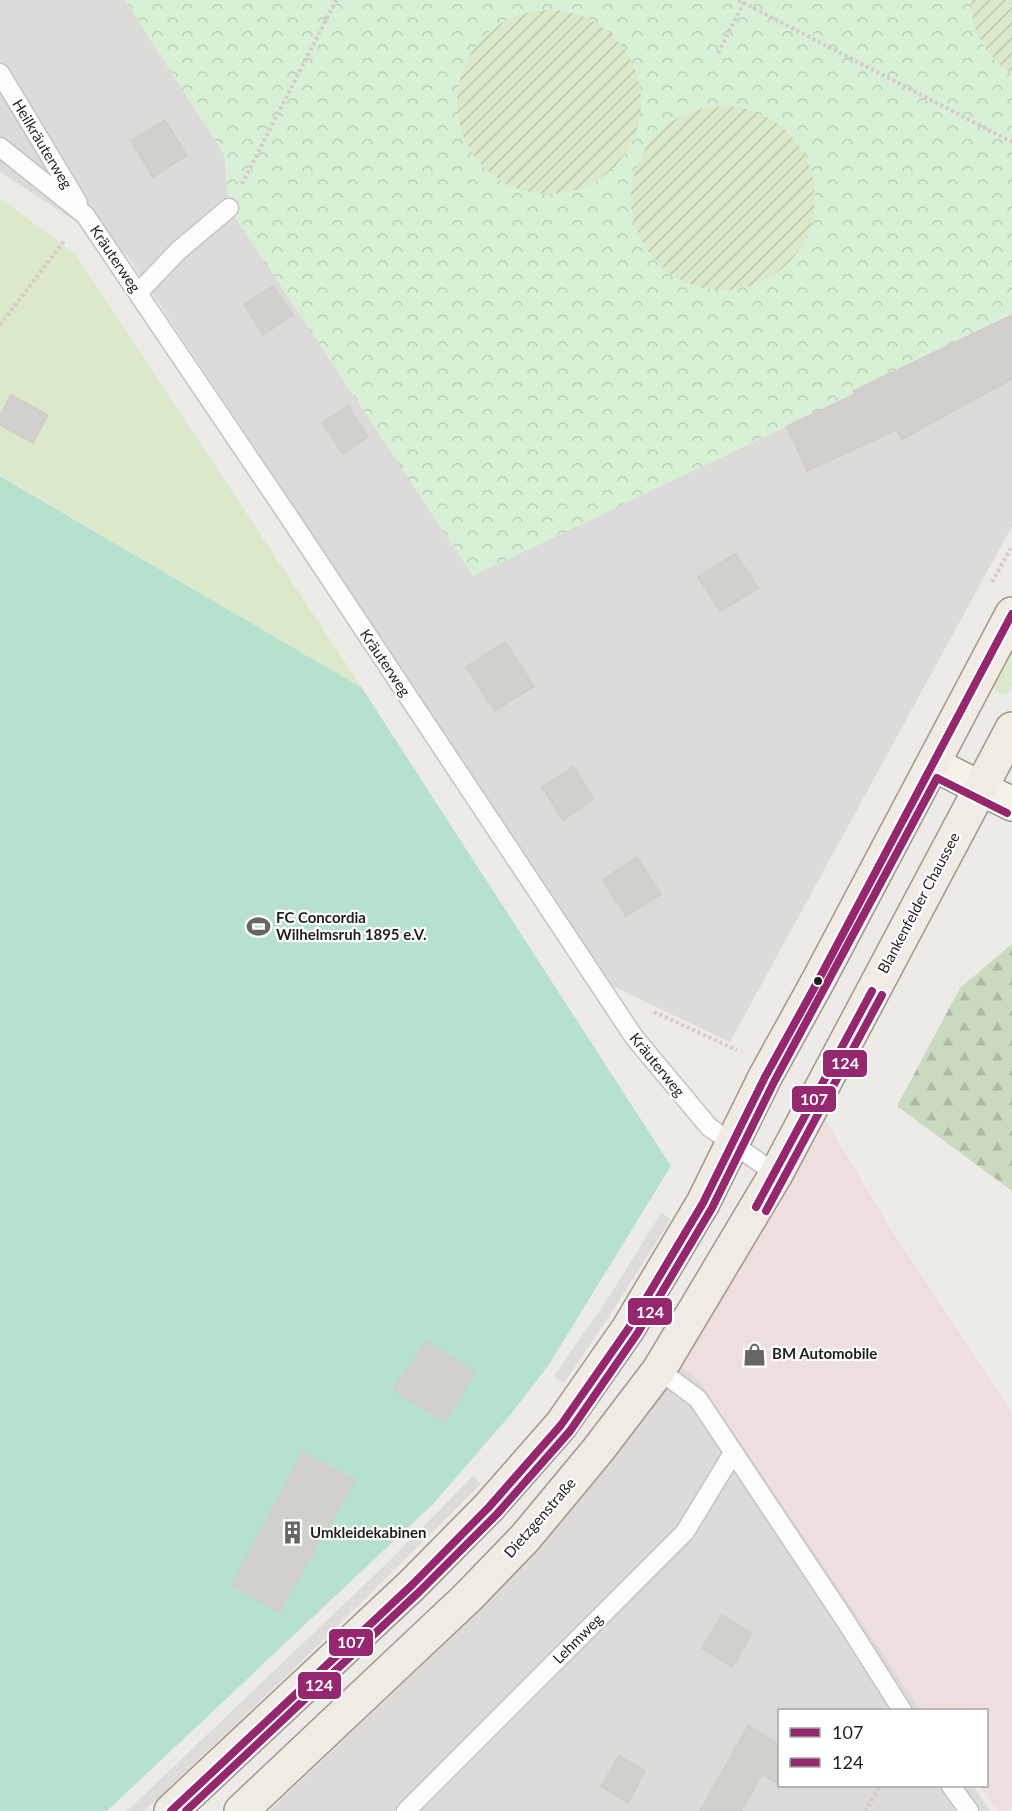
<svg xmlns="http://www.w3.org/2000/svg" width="1012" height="1811" viewBox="0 0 1012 1811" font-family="Lato,sans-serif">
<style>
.residential{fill:#dcdbd9}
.commercial{fill:#eedfdf}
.grass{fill:#dbe8c9}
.forest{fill:url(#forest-firs)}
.park{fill:url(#park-crowns)}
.garden{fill:url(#garden-furrows)}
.pitch{fill:#b6e2cd}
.parking{fill:#dddcdb}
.building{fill:#d2d0cd;stroke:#d0cdc9;stroke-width:1.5}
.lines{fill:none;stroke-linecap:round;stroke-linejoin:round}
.lane-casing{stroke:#c4c3c2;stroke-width:21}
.secondary-casing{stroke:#969681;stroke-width:36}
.primary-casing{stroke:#a29786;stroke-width:36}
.path{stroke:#d6c9c7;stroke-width:4;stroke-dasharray:3 3;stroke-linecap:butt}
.lane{stroke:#fcfcfc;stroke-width:18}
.secondary{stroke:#f3f3eb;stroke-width:33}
.primary{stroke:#f0ebe5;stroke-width:33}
.bus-1-casing{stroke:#fff;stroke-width:12}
.bus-2-casing{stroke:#fff;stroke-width:12}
.bus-1{stroke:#95276e;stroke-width:8}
.bus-2{stroke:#95276e;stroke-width:8}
.bus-dot{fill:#1f1f1f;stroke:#fff;stroke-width:2}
.labels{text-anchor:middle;stroke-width:4.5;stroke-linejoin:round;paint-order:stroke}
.street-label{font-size:15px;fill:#1f1f1f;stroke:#fff}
.poi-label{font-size:15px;font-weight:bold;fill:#1f1f1f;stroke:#fff;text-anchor:start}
.line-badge{stroke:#fff;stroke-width:2}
.badge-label{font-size:16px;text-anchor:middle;font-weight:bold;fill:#fff}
</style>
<defs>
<pattern id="forest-firs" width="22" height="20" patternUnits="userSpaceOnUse" patternTransform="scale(1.5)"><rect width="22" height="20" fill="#cadabf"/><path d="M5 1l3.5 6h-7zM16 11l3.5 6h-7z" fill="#adbba4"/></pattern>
<pattern id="park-crowns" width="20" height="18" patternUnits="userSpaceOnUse" patternTransform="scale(1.5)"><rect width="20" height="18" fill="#d8f1d6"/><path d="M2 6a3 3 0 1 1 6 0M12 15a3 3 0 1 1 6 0" fill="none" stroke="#b9ceb7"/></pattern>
<pattern id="garden-furrows" width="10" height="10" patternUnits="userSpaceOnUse" patternTransform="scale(1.5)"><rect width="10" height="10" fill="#dbe8c9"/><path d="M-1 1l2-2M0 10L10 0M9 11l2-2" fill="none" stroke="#bcc7ac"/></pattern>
</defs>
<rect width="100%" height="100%" fill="#edebe8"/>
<path class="residential" d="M 0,0 L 125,0 L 224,154 L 229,208 L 1012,319 L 1012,526 L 730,1042 L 610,985 L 126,254 L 0,172 Z
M 680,1365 L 700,1382 L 921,1710 L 780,1710 L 780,1786 L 973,1786 L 990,1811 L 269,1811 L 441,1647 L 518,1568 L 606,1469 L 662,1395 Z"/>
<path class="commercial" d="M 823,1116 L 897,1239 L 1012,1413 L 1012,1808 L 1008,1811 L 999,1811 L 979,1786 L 986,1786 L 986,1710 L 921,1710 L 700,1382 L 680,1365 Z"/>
<path class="grass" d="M 0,198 L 75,254 L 362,688 L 0,475 Z
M 1012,652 L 1012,685 L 1007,694 L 998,693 L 993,687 Z"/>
<path class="forest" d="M 1012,944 L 1012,1191 L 897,1106 L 960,988 Z"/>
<path class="park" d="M 125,0 L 1012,0 L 1012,319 L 473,576 L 229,208 L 224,154 Z"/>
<path class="garden" d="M 971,0 L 1012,0 L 1012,74 C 987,57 971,31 971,0 Z
M457 102a92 92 0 1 1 184 0a92 92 0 1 1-184 0Z
M631 198a92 92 0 1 1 184 0a92 92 0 1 1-184 0Z"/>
<path class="pitch" d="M 0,476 L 362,688 L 671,1166 L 548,1366 L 511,1414 L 433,1504 L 107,1811 L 0,1811 Z"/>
<path class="parking" d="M 661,1213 L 671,1219 L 617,1304 L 564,1383 L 554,1376 L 609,1297 Z
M 473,1476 L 481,1484 L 299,1664 L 144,1811 L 127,1811 L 386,1564 Z"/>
<path class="building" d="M 165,120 L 187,155 L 153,177 L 131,141 Z
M 273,286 L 293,315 L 263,335 L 244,304 Z
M 1012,315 L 1012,379 L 902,439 L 896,430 L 807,471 L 787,426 L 855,394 L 853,391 Z
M 11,395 L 48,415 L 33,443 L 0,425 L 0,416 Z
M 348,406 L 368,437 L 343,454 L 322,423 Z
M 735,554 L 759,588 L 720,611 L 698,577 Z
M 505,642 L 534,686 L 495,711 L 466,667 Z
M 573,767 L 594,799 L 563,820 L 542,787 Z
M 637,857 L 661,894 L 626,916 L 602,880 Z
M 426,1342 L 475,1372 L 445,1422 L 393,1389 Z
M 302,1453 L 355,1480 L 279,1612 L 232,1585 Z
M 722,1615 L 752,1634 L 732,1667 L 702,1648 Z
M 748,1726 L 780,1745 L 780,1785 L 762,1774 L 741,1811 L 700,1811 Z
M 619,1756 L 645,1771 L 628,1803 L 601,1786 Z"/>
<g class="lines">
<defs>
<path id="lane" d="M 0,73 L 78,203
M 0,147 L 85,215 L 291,520 L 634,1037 L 709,1127 L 776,1174
M 138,293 L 178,251 L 229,208
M 659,1370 L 698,1399 L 843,1617 L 902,1710
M 951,1786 L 969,1811
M 406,1811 L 685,1532 L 733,1453"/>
<path id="secondary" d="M 933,764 L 1012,804"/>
<path id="primary" d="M 171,1811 L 412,1585 L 489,1507 L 561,1425 L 628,1329 L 703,1203 L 765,1077 L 818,981 L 1012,614
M 241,1811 L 468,1597 L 525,1538 L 598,1450 L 659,1370 L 776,1174 L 1012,729"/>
</defs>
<use href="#lane" class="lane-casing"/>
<use href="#secondary" class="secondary-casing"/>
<use href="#primary" class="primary-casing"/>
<path class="path" d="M 738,0 L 1012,142
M 718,53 L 745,0
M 242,184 L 336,0
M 0,325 L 65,240
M 992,582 L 1012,546
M 654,1012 L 737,1050
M 865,1811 L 880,1786"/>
<use href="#lane" class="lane"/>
<use href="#secondary" class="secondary"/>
<use href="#primary" class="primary"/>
<defs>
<path id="bus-1" d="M 756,1207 L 872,991
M 171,1811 L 412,1585 L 489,1507 L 561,1425 L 628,1329 L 703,1203 L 765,1077 L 818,981 L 1012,614"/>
<path id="bus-2" d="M 766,1211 L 882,995
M 186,1811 L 419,1592 L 497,1514 L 570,1431 L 637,1334 L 712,1208 L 774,1082 L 937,778 L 1007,813"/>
</defs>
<use href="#bus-1" class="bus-1-casing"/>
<use href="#bus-2" class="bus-2-casing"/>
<use href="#bus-1" class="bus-1"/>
<use href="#bus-2" class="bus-2"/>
</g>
<defs>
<symbol id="stadium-bare" viewBox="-9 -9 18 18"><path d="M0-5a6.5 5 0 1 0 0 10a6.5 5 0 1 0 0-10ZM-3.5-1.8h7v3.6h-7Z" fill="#676665" stroke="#fff" stroke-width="2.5" paint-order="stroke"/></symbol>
<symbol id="shop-bare" viewBox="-9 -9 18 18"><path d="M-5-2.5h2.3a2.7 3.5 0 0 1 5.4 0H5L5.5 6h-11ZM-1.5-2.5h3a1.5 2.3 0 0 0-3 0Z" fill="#676665" stroke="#fff" stroke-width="2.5" paint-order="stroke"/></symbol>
<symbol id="building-bare" viewBox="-9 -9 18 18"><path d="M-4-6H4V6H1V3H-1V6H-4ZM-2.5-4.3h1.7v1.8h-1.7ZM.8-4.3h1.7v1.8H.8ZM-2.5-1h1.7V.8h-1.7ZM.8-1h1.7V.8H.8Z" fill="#676665" stroke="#fff" stroke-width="2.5" paint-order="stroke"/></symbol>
</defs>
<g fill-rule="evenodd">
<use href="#stadium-bare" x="242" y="910" width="33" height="33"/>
<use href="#shop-bare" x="738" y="1338" width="33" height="33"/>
<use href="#building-bare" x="276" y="1516" width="33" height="33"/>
</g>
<circle class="bus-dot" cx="818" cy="981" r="5"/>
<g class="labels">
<g class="street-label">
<text transform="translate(42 144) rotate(59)" y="5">Heilkräuterweg</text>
<text transform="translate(115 259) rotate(56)" y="5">Kräuterweg</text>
<text transform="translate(385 663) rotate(56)" y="5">Kräuterweg</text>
<text transform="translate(919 903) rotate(-62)" y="5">Blankenfelder Chaussee</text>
<text transform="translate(657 1065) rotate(51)" y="5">Kräuterweg</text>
<text transform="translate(540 1518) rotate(-49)" y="5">Dietzgenstraße</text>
<text transform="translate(578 1639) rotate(-45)" y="5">Lehmweg</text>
</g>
<g class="poi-label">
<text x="276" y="923">FC Concordia<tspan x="276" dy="17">Wilhelmsruh 1895 e.V.</tspan></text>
<text x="772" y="1359">BM Automobile</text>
<text x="310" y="1538">Umkleidekabinen</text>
</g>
</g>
<g class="line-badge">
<rect x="822" y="1049" width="46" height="29" rx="6" fill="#95276e"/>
<rect x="791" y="1085" width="46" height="28" rx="6" fill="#95276e"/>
<rect x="627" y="1297" width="46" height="29" rx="6" fill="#95276e"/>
<rect x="328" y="1628" width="46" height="29" rx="6" fill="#95276e"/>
<rect x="297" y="1671" width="45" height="29" rx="6" fill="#95276e"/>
</g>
<g class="badge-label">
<text x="845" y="1069">124</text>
<text x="814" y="1105">107</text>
<text x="650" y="1318">124</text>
<text x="351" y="1648">107</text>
<text x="319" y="1691">124</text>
</g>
<rect x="778" y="1709" width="210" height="78" fill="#ffffff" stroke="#a5a5a5" stroke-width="1.5"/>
<rect x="790" y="1728" width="30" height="9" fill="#95276e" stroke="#a5a5a5" stroke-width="1.5"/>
<text x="832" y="1739" font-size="18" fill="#1f1f1f">107</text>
<rect x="790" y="1758" width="30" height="9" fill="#95276e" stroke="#a5a5a5" stroke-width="1.5"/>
<text x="832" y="1769" font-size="18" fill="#1f1f1f">124</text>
</svg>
